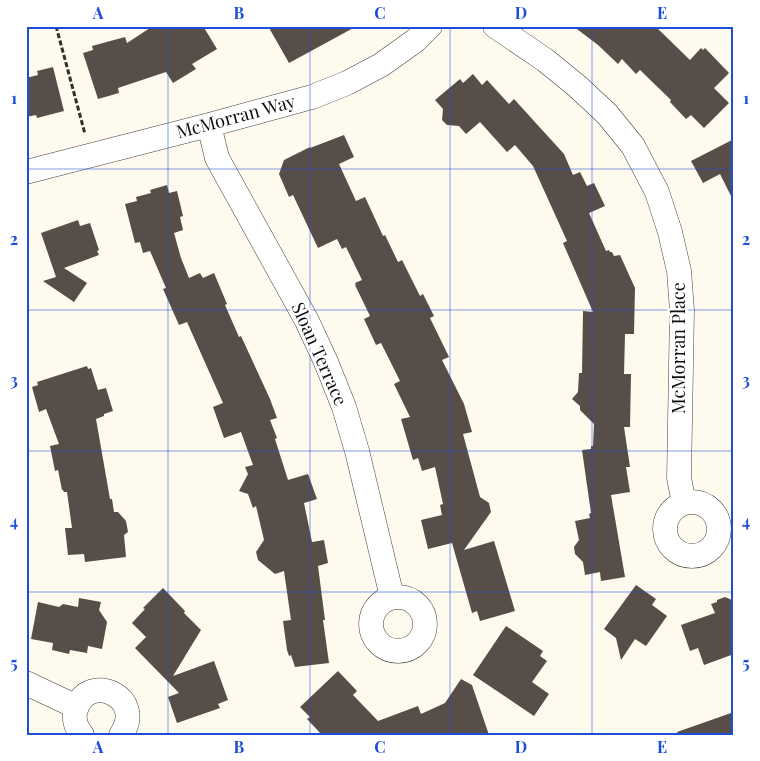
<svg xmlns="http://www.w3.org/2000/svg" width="760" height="761" viewBox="0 0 760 761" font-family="'Playfair Display',serif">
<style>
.building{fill:#574d49}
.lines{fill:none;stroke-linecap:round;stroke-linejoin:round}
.street-casing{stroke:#414141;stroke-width:25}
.path{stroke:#303030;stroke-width:3;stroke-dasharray:5 2.5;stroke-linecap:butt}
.street{stroke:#fff;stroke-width:24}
.grid{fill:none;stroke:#1d4ed8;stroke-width:1;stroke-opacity:0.55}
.labels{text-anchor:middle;stroke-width:5;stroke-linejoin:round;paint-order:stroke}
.street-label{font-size:18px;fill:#0e0e0e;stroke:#fff}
.neatline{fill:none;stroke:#1d4ed8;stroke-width:2}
.grid-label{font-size:16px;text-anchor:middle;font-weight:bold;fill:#1d4ed8}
</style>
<rect width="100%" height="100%" fill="#fffaee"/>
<path class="building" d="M 153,26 L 203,26 L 217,49 L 192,64 L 196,69 L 173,83 L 166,72 L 118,88 L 119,93 L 98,99 L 83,53 L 93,50 L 92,46 L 125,37 L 127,43 Z
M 268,26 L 357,26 L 289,63 Z
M 573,26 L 655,26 L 690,60 L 701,48 L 703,50 L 705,48 L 729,73 L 714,88 L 729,103 L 704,128 L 691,115 L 686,119 L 670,102 L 671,100 L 640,70 L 636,74 L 622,59 L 618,64 L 598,45 Z
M 53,67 L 64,111 L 37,118 L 36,115 L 26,117 L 26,78 L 38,75 L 37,71 Z
M 473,74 L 482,85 L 487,80 L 509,104 L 514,99 L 564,154 L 573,175 L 580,172 L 587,186 L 594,183 L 605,206 L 589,213 L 606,251 L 609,250 L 610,252 L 612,252 L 614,256 L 620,255 L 635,288 L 634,334 L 625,334 L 624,374 L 631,374 L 630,427 L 624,427 L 630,467 L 626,467 L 630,492 L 611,495 L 625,577 L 601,581 L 600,572 L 585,575 L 583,562 L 575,554 L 574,547 L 579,540 L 575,521 L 590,518 L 589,514 L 591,513 L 582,450 L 591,449 L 591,446 L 593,446 L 594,424 L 580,410 L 580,406 L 572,399 L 578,392 L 579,373 L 582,373 L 583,311 L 593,312 L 563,243 L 567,241 L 533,166 L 515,145 L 507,152 L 480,122 L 466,134 L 459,126 L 447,125 L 442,120 L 443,109 L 435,100 L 460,79 L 463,83 Z
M 344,135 L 354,157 L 339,164 L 356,201 L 365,197 L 383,236 L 385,235 L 398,262 L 402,260 L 420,296 L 423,294 L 434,316 L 430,318 L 449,357 L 442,360 L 464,404 L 472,432 L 463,434 L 480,497 L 489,503 L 491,512 L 464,550 L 494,541 L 515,611 L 480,621 L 477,611 L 472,613 L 452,543 L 428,549 L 421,520 L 442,515 L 440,505 L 443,504 L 435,467 L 422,471 L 418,458 L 413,460 L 401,419 L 410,417 L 394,384 L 400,381 L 381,343 L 376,345 L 364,319 L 370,316 L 355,285 L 356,285 L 355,283 L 362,280 L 346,247 L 342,249 L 337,239 L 318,248 L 293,195 L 289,197 L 279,174 L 284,160 L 310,147 L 310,148 Z
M 734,139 L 734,202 L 720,174 L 703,183 L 691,161 Z
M 167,185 L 169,193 L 177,191 L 183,216 L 180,217 L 183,230 L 174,233 L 181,258 L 189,278 L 200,273 L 203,278 L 214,273 L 227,304 L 225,305 L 239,337 L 241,336 L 270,399 L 277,418 L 270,420 L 277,438 L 275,439 L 288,480 L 308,474 L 317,499 L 304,503 L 312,542 L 324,540 L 328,563 L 318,566 L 325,620 L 323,620 L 329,663 L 295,667 L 291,655 L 289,656 L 287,650 L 283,621 L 291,620 L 284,571 L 275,574 L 258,560 L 256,552 L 264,540 L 256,506 L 253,508 L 248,494 L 239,491 L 248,474 L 245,467 L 253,465 L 241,432 L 224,438 L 213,407 L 223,403 L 187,322 L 179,325 L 163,289 L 166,288 L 150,251 L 143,253 L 140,242 L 135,243 L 125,204 L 137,201 L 136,197 L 151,193 L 150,190 Z
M 78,220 L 80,226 L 90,223 L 99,250 L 97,251 L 99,255 L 64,268 L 87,283 L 74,302 L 43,281 L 56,277 L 41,233 Z
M 87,366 L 88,369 L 91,368 L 98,390 L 106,388 L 113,411 L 104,414 L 104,416 L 96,419 L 110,499 L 112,499 L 114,512 L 118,512 L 126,521 L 128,532 L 124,535 L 126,557 L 85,562 L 84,554 L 68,555 L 65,528 L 72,528 L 67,492 L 64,492 L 63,490 L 62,490 L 58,470 L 55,471 L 50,446 L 59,444 L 46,409 L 39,412 L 32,387 L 38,385 L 37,382 Z
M 636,585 L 656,599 L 652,605 L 667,616 L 646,646 L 635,639 L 621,660 L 616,638 L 604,629 Z
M 163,588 L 185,611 L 184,613 L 201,630 L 173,676 L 214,661 L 228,700 L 218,704 L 220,708 L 177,723 L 168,697 L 179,693 L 135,648 L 146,637 L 132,623 L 145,609 L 143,608 Z
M 725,597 L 734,601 L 734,654 L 704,665 L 698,648 L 690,651 L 681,625 L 715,613 L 711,604 L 717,602 L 717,600 Z
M 79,598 L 101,602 L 99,610 L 107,622 L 102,649 L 88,646 L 87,653 L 70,650 L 69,654 L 52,650 L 53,643 L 31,639 L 38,602 L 59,607 L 63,604 L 78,607 Z
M 506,626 L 543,651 L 540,656 L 547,661 L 532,682 L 549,694 L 534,716 L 473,675 Z
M 338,671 L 357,691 L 353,695 L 378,721 L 418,706 L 421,714 L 445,703 L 461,679 L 472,685 L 489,735 L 322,735 L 307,719 L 310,717 L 300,707 Z
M 734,712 L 734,735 L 678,735 L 677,732 Z"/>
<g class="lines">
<defs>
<path id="street" d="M 495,26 L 545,60 L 577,86 L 607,114 L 633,146 L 657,192 L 670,232 L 679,271 L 682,310 L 679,478 L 684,503
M 209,125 L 217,158 L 307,321 L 326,362 L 344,407 L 357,451 L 392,597
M 26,172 L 209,125 L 312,97 L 347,83 L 381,65 L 416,40 L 430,26
M665 529a27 27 0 1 1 54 0a27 27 0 1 1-54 0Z
M371 624a27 27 0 1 1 54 0a27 27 0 1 1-54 0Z
M 26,683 L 77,707
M 82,735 C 76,728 73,718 76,709 C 88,671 147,697 121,735"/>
</defs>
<use href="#street" class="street-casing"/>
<path class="path" d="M 56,26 L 85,134"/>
<use href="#street" class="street"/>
</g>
<path class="grid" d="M 168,26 L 168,735M 310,26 L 310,735M 450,26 L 450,735M 592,26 L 592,735M 26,169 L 734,169M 26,310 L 734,310M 26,451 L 734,451M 26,592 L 734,592"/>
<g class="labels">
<g class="street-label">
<text transform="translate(236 117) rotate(-15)" y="6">McMorran Way</text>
<text transform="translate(679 348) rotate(-90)" y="6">McMorran Place</text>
<text transform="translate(319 354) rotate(66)" y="6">Sloan Terrace</text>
</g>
</g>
<rect width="760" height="761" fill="none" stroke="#ffffff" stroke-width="55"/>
<rect x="28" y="28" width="704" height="706" class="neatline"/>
<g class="grid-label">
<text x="98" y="19">A</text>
<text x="239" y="19">B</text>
<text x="380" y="19">C</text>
<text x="521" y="19">D</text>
<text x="662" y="19">E</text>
<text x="14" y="104">1</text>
<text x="746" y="104">1</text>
<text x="14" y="245">2</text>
<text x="746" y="245">2</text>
<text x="14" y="386">3</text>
<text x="746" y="386">3</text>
<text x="14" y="527">4</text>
<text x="746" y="527">4</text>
<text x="14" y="669">5</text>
<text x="746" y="669">5</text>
<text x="98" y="753">A</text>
<text x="239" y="753">B</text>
<text x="380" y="753">C</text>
<text x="521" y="753">D</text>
<text x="662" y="753">E</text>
</g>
</svg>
